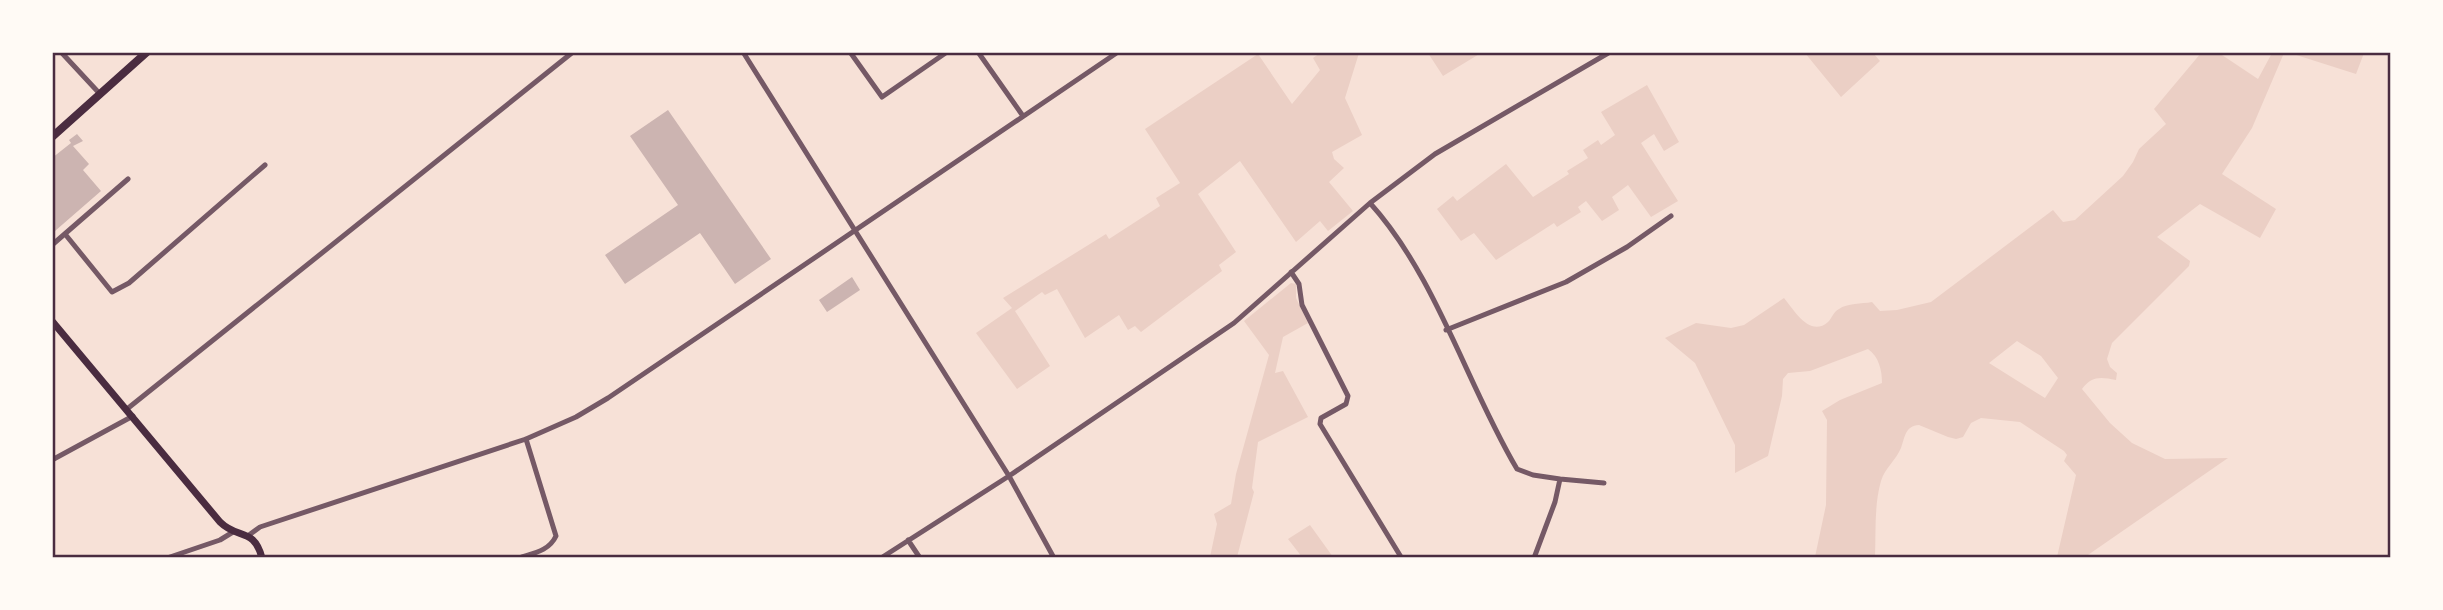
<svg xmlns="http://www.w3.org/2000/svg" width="2443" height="610" viewBox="0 0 2443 610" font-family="Montserrat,sans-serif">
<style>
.green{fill:#ebcfc5;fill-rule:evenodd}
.building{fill:#ccb4b1}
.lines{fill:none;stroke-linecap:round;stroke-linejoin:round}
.minor{stroke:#755966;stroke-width:5}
.secondary{stroke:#4a2c40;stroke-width:7}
.primary{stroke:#4a2c40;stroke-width:8}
.neatline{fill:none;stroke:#4a2c40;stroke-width:2.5}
</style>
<rect width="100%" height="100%" fill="#f7e1d7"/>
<path class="green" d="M 1320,53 L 1359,53 L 1345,98 L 1362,135 L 1332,152 L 1334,159 L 1344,168 L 1329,182 L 1353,211 L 1328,231 L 1320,221 L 1296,242 L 1240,161 L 1198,194 L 1236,252 L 1219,265 L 1222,271 L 1141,332 L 1135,326 L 1128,330 L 1119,315 L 1085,338 L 1057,289 L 1045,295 L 1042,292 L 1015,311 L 1050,366 L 1017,389 L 976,333 L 1012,308 L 1003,298 L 1106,234 L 1109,239 L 1160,206 L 1156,198 L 1180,183 L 1145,129 L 1258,54 L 1292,104 L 1320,70 L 1313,58 Z
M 1428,53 L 1481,53 L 1443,76 Z
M 1805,53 L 1873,53 L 1880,61 L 1841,97 Z
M 2201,53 L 2219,53 L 2258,79 L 2272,53 L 2284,53 L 2252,128 L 2222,174 L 2276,209 L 2260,238 L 2200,204 L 2157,237 L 2190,261 L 2189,266 L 2112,343 L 2107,359 L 2110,367 L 2117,373 L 2116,380 C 2100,377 2092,376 2082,389 L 2110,423 L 2132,443 L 2165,459 L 2228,458 L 2085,557 L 2057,557 L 2076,475 L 2064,461 L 2067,455 L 2064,451 L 2020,422 L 1981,418 L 1971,423 L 1963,437 L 1956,439 L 1948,437 L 1919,425 C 1905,426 1905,437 1901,448 C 1896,460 1885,468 1881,481 C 1874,505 1876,533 1875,557 L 1815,557 L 1826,505 L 1827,420 L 1822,411 L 1840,400 L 1882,383 C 1882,370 1879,357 1868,349 L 1810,371 L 1788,373 L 1783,379 L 1782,396 L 1768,456 L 1735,473 L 1735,445 L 1695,363 L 1665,338 L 1696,323 L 1731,328 L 1744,325 L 1784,298 C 1794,310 1810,338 1828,322 C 1832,318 1833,312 1839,309 C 1847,303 1862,304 1872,302 L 1880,311 L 1897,310 L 1931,302 L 2053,210 L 2063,222 L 2075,220 L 2123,176 L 2133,162 L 2139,149 L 2166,124 L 2154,109 ZM 2017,341 L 2041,356 L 2058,378 L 2045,398 L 1989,363 Z
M 2290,53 L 2364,53 L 2356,74 Z
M 1647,85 L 1679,142 L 1664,151 L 1654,134 L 1641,143 L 1678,201 L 1651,217 L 1628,185 L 1612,197 L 1619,210 L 1602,221 L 1586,201 L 1578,207 L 1581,212 L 1557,227 L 1554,223 L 1496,260 L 1474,233 L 1461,241 L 1437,209 L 1453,196 L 1457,201 L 1506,164 L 1533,197 L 1569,174 L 1567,171 L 1588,158 L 1583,150 L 1598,140 L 1601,145 L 1615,135 L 1601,112 Z
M 1291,283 L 1296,284 L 1296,298 L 1308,323 L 1283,337 L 1275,373 L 1283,371 L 1308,417 L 1258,442 L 1252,488 L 1254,492 L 1237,557 L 1210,557 L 1217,524 L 1214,514 L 1231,504 L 1236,474 L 1269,355 L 1244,321 Z
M 1310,525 L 1333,557 L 1302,557 L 1288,539 Z"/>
<path class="building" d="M 668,110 L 771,259 L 735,284 L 700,233 L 625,284 L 605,255 L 678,205 L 630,136 Z
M 77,134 L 83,141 L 73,146 L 89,164 L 83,170 L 101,191 L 55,231 L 52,228 L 52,158 L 71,143 L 69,140 Z
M 852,277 L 860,290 L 827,312 L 819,300 Z"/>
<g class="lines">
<path class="minor" d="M 61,52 L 100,94
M 743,52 L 1009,476 L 1054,558
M 850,52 L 882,97 L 947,52
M 978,52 L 1023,116
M 1370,203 C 1436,276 1467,385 1517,469 L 1533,475 L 1560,479 L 1555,502 L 1534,558
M 65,234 L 112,292 L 129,283 L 265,165
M 52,245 L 128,179
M 1291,272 L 1299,284 L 1302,305 L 1348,396 L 1346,404 L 1321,418 L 1320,424 L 1401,557
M 1446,330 L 1566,282 L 1627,247 L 1671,216
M 127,409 L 573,52
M 52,460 L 133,416
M 1560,479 L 1604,483
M 249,535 L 260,527 L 526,439 L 576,417 L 608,398 L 1118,52
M 908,540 L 920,558
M 167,558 L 220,540 L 233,532
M 519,558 C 534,553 549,551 556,536 L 526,439
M 881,558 L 1009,476 L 1234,323 L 1370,203 L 1435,154 L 1610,52"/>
<path class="secondary" d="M 52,321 L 220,522 C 238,540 254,527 262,558"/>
<path class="primary" d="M 52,137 L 147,52"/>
</g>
<rect width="2443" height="610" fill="none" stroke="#fffaf5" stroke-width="108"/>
<rect x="54" y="54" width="2335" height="502" class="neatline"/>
</svg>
